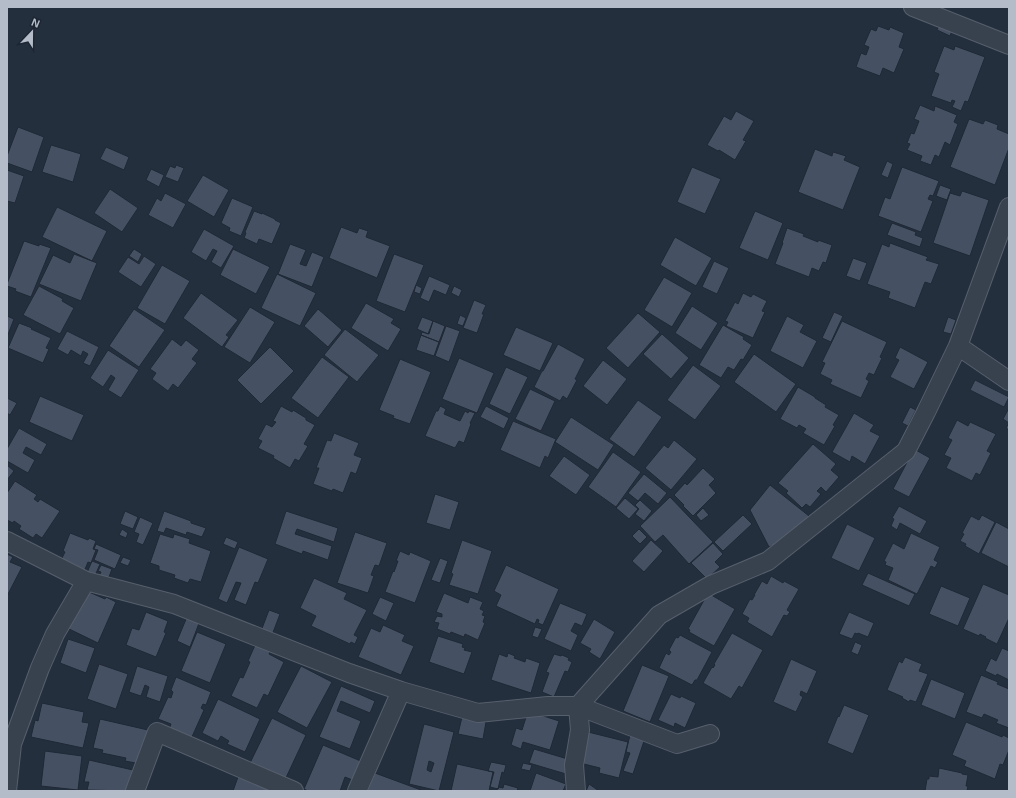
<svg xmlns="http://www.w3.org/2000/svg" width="1016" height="798" viewBox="0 0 1016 798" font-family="Arial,sans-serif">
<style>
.building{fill:#455162;stroke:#1f2835;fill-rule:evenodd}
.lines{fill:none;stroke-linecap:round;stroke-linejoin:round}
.street-casing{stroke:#565f6c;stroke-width:20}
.street{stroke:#38414e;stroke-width:18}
</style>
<rect width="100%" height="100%" fill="#242f3e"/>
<path class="building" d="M 940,23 L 953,28 L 950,36 L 937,30 Z
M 878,26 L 889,30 L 890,27 L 904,33 L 899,47 L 904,49 L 894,73 L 883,68 L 880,76 L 856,67 L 861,53 L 866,55 L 869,47 L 864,45 L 871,29 L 876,31 Z
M 944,46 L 954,50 L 955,46 L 985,57 L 968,102 L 965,101 L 961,111 L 952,107 L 955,101 L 952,100 L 951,103 L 931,96 L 939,74 L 934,72 Z
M 920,105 L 934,111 L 935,106 L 957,115 L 954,122 L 958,124 L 950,145 L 945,142 L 939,157 L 935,155 L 931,165 L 920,161 L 922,156 L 907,150 L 910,144 L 907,143 L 911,133 L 914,134 L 919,121 L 914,119 Z
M 736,111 L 754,121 L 743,140 L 746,141 L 735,160 L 719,150 L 718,151 L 707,145 L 724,116 L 731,120 Z
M 969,119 L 983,124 L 985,120 L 998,125 L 997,129 L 1009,134 L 1009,148 L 995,185 L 950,167 Z
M 18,127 L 44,137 L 32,172 L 7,163 L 7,156 Z
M 51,145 L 81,154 L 73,182 L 42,172 Z
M 106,147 L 129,157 L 124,170 L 100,159 Z
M 815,149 L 832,156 L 833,152 L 846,156 L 844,160 L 860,167 L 843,210 L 798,192 Z
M 887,161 L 893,164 L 888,178 L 881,175 Z
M 176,165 L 184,168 L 178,182 L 165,177 L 170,166 L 175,168 Z
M 692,167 L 721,179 L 705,214 L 677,202 Z
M 902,167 L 939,181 L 933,196 L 930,195 L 928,199 L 933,201 L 921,232 L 878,216 L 885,197 L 890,199 Z
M 151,169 L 164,175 L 159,187 L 146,180 Z
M 7,170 L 24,176 L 15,203 L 7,201 Z
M 203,175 L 229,190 L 214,217 L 187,201 Z
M 940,185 L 951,189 L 947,200 L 936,196 Z
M 110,189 L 138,208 L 122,232 L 94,213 Z
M 962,191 L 989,200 L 970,256 L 933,243 L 950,193 L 960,196 Z
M 165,193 L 186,204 L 173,228 L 148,215 L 157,198 L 161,201 Z
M 232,198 L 253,207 L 241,236 L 229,231 L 230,228 L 221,223 Z
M 57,207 L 107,231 L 92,261 L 42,237 Z
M 254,211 L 262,214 L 262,213 L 275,219 L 275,220 L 281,223 L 272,244 L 259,239 L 257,244 L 244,238 L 246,233 L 245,232 Z
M 755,211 L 783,223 L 768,260 L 739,248 Z
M 892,223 L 916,232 L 915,235 L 923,238 L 920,247 L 887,235 Z
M 341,227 L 357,233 L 359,228 L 368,231 L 366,237 L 390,246 L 377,278 L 329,258 Z
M 787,228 L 804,234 L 803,236 L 818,242 L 818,240 L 832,245 L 826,263 L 823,262 L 819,271 L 812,268 L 809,277 L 775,264 L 783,243 L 782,243 Z
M 204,229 L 234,246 L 221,268 L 211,262 L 217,251 L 213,249 L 206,261 L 191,252 Z
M 675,237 L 712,258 L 696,286 L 660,265 Z
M 24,241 L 39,246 L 39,244 L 51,248 L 31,297 L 15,291 L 16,289 L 7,286 L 7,284 Z
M 890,243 L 928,257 L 926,260 L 939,264 L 931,284 L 925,282 L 915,308 L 888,298 L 890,292 L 867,284 L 882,244 L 889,247 Z
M 290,244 L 306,250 L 300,264 L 306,266 L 312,252 L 324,257 L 312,287 L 278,274 Z
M 134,249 L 142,254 L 138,262 L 129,256 Z
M 233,249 L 270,267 L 256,294 L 220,275 Z
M 74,254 L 97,263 L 81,301 L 39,284 L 53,255 L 70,263 Z
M 394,254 L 424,265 L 405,312 L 376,301 Z
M 144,256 L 156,264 L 141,287 L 118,272 L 128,257 L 139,264 Z
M 853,258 L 867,263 L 860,281 L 846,276 Z
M 714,261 L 729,268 L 717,294 L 702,287 Z
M 162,265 L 190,281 L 165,324 L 137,308 Z
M 277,274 L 316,293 L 300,326 L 261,308 Z
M 429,276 L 450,285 L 446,295 L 434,290 L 429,302 L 420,298 Z
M 664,277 L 692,293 L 672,327 L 644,310 Z
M 416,285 L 422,288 L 420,294 L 414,292 Z
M 39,286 L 63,299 L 62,301 L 74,308 L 60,334 L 23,315 Z
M 454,286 L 462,290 L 459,297 L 451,293 Z
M 201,293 L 238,320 L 226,335 L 229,337 L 222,347 L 183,318 Z
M 743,293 L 751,297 L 753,294 L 767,301 L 762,311 L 765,312 L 753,338 L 726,326 L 728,322 L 725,321 L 735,302 L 738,304 Z
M 474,300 L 486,305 L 482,314 L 484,314 L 477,333 L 463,328 Z
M 366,303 L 394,319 L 391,323 L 401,329 L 388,351 L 351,328 Z
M 692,306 L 718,323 L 701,350 L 675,333 Z
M 250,307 L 275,322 L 250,363 L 224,347 Z
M 134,309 L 165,330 L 139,367 L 109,346 Z
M 318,309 L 342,330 L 328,347 L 304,326 Z
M 834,312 L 843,316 L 831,342 L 822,338 Z
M 638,313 L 660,332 L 628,368 L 606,348 Z
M 460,315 L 466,318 L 463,326 L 457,324 Z
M 7,316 L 14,319 L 7,337 Z
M 787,316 L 804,325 L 800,332 L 817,341 L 803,368 L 770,351 Z
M 422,317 L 433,321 L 428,334 L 417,329 Z
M 948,317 L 956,320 L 951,334 L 943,332 Z
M 433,321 L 445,326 L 439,342 L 421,335 L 422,332 L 429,334 Z
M 842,321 L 887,342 L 880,357 L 882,358 L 874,375 L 869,373 L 866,379 L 869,381 L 861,398 L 830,384 L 832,380 L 820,374 L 825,363 L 822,362 Z
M 19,323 L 32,328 L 31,329 L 51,338 L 46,348 L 49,349 L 43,363 L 8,348 Z
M 723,325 L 744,337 L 743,339 L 752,345 L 743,360 L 741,359 L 734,370 L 728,367 L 721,378 L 699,365 Z
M 446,326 L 460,331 L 449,362 L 435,356 Z
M 516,327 L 553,343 L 540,371 L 503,355 Z
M 345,329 L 379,355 L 357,382 L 324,355 Z
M 67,331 L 99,347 L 90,366 L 83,363 L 88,354 L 83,351 L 81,356 L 71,350 L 68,355 L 57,349 Z
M 662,334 L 689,358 L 671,379 L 643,354 Z
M 421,335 L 439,342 L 434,356 L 416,350 Z
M 172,339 L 181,346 L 186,340 L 199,350 L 192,359 L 197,363 L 178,388 L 173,384 L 168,391 L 152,379 L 156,373 L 150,369 Z
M 558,344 L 585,359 L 575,379 L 577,380 L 567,399 L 563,396 L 560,401 L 534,387 L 542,371 L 543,371 Z
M 270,347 L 294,371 L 261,404 L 237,380 Z
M 900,347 L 928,362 L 914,389 L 890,377 L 899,360 L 895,358 Z
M 108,350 L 139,370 L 121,398 L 108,390 L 115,378 L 111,375 L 103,387 L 90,378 Z
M 754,354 L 796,384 L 776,412 L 734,382 Z
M 322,357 L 349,377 L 318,418 L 291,398 Z
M 459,358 L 494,373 L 477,413 L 442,399 Z
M 400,359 L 431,372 L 410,424 L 393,418 L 394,416 L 379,410 Z
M 603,360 L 627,379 L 607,405 L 583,386 Z
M 693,365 L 721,386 L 695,420 L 667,400 Z
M 506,367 L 528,377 L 510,414 L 489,404 Z
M 975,380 L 1009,397 L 1004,407 L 970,390 Z
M 798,387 L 815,397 L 815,398 L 826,405 L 825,407 L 839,415 L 833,425 L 835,426 L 824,445 L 803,433 L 806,429 L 799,425 L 797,428 L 780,419 Z
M 530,389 L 555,401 L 541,431 L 515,419 Z
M 40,396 L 84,415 L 72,441 L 29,422 Z
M 7,398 L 17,403 L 10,415 L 7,413 Z
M 638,400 L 662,417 L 634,457 L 609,439 Z
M 281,406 L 292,412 L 293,410 L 306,418 L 306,420 L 315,425 L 304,444 L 308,446 L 299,461 L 295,459 L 290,468 L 273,458 L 274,456 L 258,448 L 262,441 L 258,439 L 266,424 L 272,427 L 276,422 L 273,421 Z
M 440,406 L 446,409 L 444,414 L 460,421 L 465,411 L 468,413 L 469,411 L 475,413 L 470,423 L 471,424 L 464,443 L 459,441 L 455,448 L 425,436 L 436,411 L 438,411 Z
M 486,406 L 509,418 L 504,429 L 480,417 Z
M 910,407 L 916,410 L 908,426 L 902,423 Z
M 1009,408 L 1009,430 L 1006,428 L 1009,423 L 1003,419 Z
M 854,413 L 874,425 L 870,431 L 880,436 L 865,464 L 852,456 L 850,462 L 832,452 Z
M 571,417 L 614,445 L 598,470 L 555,442 Z
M 957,420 L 968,426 L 970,422 L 996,434 L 987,451 L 991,453 L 980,475 L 976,473 L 972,481 L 946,468 L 951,458 L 944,455 L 952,440 L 948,438 Z
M 513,421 L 556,439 L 548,458 L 545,456 L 540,468 L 500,450 Z
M 19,428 L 47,444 L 41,455 L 26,447 L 23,453 L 35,460 L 28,473 L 7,461 L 7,449 Z
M 334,433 L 359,443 L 354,455 L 362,458 L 356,474 L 351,472 L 343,493 L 333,489 L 332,491 L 313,484 L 319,468 L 316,468 L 327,440 L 331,441 Z
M 674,440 L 697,459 L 671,490 L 645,468 L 664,445 L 668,448 Z
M 813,444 L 836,464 L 831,470 L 839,477 L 826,492 L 821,487 L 817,491 L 821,494 L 810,507 L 806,504 L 802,508 L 786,493 L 788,491 L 778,483 Z
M 914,449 L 930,458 L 909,497 L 893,489 Z
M 613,452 L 641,472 L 616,507 L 588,487 Z
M 564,456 L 590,475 L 576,495 L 549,476 Z
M 7,465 L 14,471 L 7,480 Z
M 703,468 L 715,479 L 709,485 L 716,493 L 693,516 L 683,506 L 684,505 L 674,495 L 685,483 L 687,485 Z
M 644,474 L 667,493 L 658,504 L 645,493 L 638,501 L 628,493 Z
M 15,481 L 37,495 L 34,499 L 38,502 L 40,499 L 60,511 L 42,538 L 36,534 L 33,538 L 19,529 L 21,526 L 14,521 L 13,523 L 7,520 L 7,493 Z
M 770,485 L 809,516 L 795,534 L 791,531 L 782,542 L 769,547 L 750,510 Z
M 435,494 L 459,502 L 450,530 L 426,523 Z
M 670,497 L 713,542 L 689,564 L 663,535 L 655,542 L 640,526 Z
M 625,498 L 638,509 L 629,519 L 616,508 Z
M 640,500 L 652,511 L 644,521 L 635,514 L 639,509 L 635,505 Z
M 899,506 L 927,521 L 920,534 L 900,523 L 897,530 L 891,526 L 894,519 L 892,518 Z
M 703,508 L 709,515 L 701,521 L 696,515 Z
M 125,511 L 138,517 L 133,529 L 120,524 Z
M 164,511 L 191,521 L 191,523 L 206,528 L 202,537 L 187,532 L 186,535 L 166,528 L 164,533 L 157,531 Z
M 286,511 L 338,528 L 334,542 L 297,529 L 295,534 L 332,546 L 328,560 L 303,551 L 302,554 L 275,544 Z
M 743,515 L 752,524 L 723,551 L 714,542 Z
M 982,515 L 995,522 L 979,554 L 965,546 L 966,544 L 960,541 L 964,534 L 962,533 L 971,516 L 979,520 Z
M 140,517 L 153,523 L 143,545 L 136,542 L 139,534 L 134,532 Z
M 996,522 L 1009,529 L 1009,567 L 981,553 Z
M 847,524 L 875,538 L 859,571 L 831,558 Z
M 122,529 L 128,533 L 126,538 L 119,535 Z
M 639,529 L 647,537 L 640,544 L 632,536 Z
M 355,532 L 387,543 L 379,566 L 375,565 L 371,575 L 374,576 L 368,593 L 337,583 Z
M 70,533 L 88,540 L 89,538 L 96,541 L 93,549 L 96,550 L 91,563 L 88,562 L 83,574 L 59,564 L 65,552 L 63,551 Z
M 911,533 L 940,547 L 934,560 L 938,562 L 935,568 L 931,566 L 917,594 L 888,580 L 893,568 L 885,565 L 886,562 L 884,561 L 893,543 L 904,549 Z
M 160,534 L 173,538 L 174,534 L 190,539 L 189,543 L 211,551 L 201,582 L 190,579 L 188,583 L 174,578 L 175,575 L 159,570 L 159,566 L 150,563 Z
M 226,537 L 238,542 L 235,549 L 223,544 Z
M 462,540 L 492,551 L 478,594 L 449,585 L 453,574 L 451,573 Z
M 651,540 L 663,551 L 644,572 L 632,561 Z
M 713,543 L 723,554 L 715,562 L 720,567 L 707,579 L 691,563 Z
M 96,544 L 121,555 L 115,569 L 94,560 L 98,550 L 94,549 Z
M 239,547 L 268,559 L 258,583 L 255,582 L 246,605 L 234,600 L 241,583 L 236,582 L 227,603 L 218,599 Z
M 400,551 L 409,555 L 410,552 L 431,561 L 415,603 L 385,592 L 393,571 L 394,572 L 398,561 L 396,561 Z
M 7,554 L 13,557 L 10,562 L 22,567 L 7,596 Z
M 123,557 L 131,560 L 128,566 L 120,563 Z
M 440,558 L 448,561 L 440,583 L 431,580 Z
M 92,561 L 100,564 L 94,578 L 86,575 Z
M 101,565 L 112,569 L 109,577 L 112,578 L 111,583 L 98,578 L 101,572 L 98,571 Z
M 506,565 L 559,589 L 543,625 L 538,623 L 539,620 L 537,619 L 535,624 L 496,606 L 501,595 L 494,591 Z
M 868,573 L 915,594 L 909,606 L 862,585 Z
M 771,576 L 783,583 L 784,581 L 799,589 L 787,610 L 790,612 L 787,616 L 784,615 L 772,637 L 747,622 L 749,618 L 742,614 L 750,599 L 752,600 L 755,595 L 754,595 L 762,581 L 767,584 Z
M 314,578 L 347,593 L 344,599 L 367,610 L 354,635 L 358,637 L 355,644 L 351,642 L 350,644 L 311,626 L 316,616 L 300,608 Z
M 983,584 L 1009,595 L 1009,618 L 997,644 L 985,638 L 986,637 L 980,634 L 979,636 L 963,629 Z
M 941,586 L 970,598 L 958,626 L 929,614 Z
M 89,592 L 105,599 L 106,597 L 116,602 L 98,643 L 67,628 L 80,601 L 83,603 Z
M 444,593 L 468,603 L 470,597 L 483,602 L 480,609 L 484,611 L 482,615 L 485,616 L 483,622 L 485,623 L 478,640 L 465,634 L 464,637 L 451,632 L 450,634 L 437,629 L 439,623 L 434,622 L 437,616 L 442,617 L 442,614 L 436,612 Z
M 708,593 L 735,609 L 714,646 L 689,632 L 690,630 L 688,629 Z
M 380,597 L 394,603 L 386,621 L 372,614 Z
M 560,603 L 587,614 L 582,626 L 575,623 L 571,631 L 578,635 L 571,651 L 544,639 Z
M 269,610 L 280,614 L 272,635 L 261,631 Z
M 146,612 L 168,621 L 164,632 L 166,633 L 156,657 L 126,645 L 132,628 L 139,630 Z
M 189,612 L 201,618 L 190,647 L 177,641 Z
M 849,612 L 874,623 L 868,637 L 858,633 L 857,634 L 855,633 L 852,639 L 839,634 Z
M 594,619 L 615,632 L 600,659 L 589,652 L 591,649 L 580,643 Z
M 383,625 L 405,635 L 402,641 L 414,646 L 401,675 L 358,657 L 371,628 L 380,632 Z
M 535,627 L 542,629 L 538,638 L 532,636 Z
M 197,632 L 226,644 L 210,683 L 181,671 Z
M 732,633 L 763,650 L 742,688 L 739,686 L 731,699 L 703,683 L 712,667 L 713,668 L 715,665 L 714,664 Z
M 680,635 L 712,652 L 697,680 L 695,680 L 692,685 L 659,668 L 666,653 L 669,655 L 671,652 L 669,650 L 676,637 L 678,638 Z
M 438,636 L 463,644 L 462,647 L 465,648 L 464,650 L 472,652 L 464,674 L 429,662 Z
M 68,639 L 95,648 L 86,673 L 60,663 Z
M 855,642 L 862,645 L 858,655 L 851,652 Z
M 256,643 L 271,650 L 269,654 L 284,662 L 268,696 L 264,694 L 257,708 L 231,696 L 240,677 L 243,678 L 250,662 L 248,661 Z
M 1002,648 L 1009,651 L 1009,680 L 997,674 L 996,676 L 985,671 L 991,658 L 996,661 Z
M 508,653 L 515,656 L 514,658 L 525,662 L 526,658 L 540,663 L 531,693 L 491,680 L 499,654 L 507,657 Z
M 554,654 L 561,656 L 562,655 L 569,658 L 568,660 L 572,662 L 568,672 L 565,671 L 554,697 L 542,692 L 549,673 L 546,672 Z
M 905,657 L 922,664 L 919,671 L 928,674 L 916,702 L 910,700 L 909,702 L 902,698 L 903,697 L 887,690 L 899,661 L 902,663 Z
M 791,659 L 817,671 L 807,694 L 801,691 L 800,695 L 803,697 L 796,712 L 773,702 Z
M 99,664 L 128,674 L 116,709 L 87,699 Z
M 642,665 L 669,676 L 650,722 L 623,711 Z
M 137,666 L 168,676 L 160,702 L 146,697 L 149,687 L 145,685 L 141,696 L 129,692 Z
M 301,666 L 332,682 L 307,728 L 277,712 Z
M 981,675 L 998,682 L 997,684 L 1009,689 L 1009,728 L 996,723 L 998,720 L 984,714 L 982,718 L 966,712 Z
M 176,677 L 211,692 L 206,705 L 203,704 L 201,708 L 204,710 L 191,739 L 169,729 L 171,724 L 158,719 L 168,697 L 171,698 L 173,692 L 171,690 Z
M 931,679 L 965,693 L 955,719 L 921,705 Z
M 341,686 L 375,701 L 370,713 L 341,701 L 337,711 L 361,721 L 350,749 L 319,737 Z
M 671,694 L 680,698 L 681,696 L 696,703 L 685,728 L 675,723 L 674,727 L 658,720 Z
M 218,699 L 260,719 L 245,752 L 227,744 L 229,741 L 221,736 L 218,741 L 202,733 Z
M 42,703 L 84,712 L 82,722 L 89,723 L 83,748 L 31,737 L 35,720 L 38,721 Z
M 844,705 L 869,715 L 853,754 L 827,743 L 838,716 L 839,717 Z
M 528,711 L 559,721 L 550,750 L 523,742 L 521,749 L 511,745 L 516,728 L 522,730 Z
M 462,717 L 486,722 L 483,739 L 458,734 Z
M 272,718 L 306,735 L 284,782 L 249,765 Z
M 100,719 L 148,730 L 141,764 L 125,761 L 126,758 L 102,753 L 103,750 L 93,748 Z
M 966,722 L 1002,737 L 1003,735 L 1009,738 L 1009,750 L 1003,765 L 1000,764 L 995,779 L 964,766 L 966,761 L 952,755 Z
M 424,724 L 454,732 L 439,791 L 409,784 ZM 429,761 L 434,763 L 431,772 L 427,770 Z
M 584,731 L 628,742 L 619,778 L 599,773 L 600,768 L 576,762 Z
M 630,735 L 645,738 L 633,774 L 623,771 L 630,753 L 626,752 Z
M 323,745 L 363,762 L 355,781 L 345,777 L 340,791 L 308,791 L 304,789 Z
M 534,749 L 571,760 L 566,774 L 529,763 Z
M 45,751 L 82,756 L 78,790 L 41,786 Z
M 89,760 L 133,770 L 128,791 L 87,790 L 89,782 L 84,782 Z
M 491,762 L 506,765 L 504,773 L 502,772 L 498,789 L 490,787 L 494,772 L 488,771 Z
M 523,763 L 532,765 L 530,771 L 521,769 Z
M 457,764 L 493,772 L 489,791 L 451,791 Z
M 939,768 L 962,773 L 962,774 L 968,775 L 966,786 L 968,786 L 967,791 L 925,791 L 927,779 L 929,779 L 929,776 L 938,777 Z
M 375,773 L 421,790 L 421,791 L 367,791 Z
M 536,773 L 566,784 L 563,791 L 530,791 Z
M 238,777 L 269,789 L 268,791 L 233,791 Z
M 504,784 L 518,788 L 517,791 L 496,791 L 497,789 L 498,789 L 499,787 L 503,788 Z
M 589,784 L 599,791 L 586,791 Z"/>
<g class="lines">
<defs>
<path id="street" d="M 913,7 L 1009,45
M 1009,207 L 958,346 L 1009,381
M 7,541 L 86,581 L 174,604 L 349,673 L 401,691 L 478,713 L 548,706 L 578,706 L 677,744 L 710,734
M 7,791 L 12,744 L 40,668 L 55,634 L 86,581
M 135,791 L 157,732 L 294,791
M 357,791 L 401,691
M 576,791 L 574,765 L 580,730 L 578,706 L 659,615 L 711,585 L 768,561 L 906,451 L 926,412 L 958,346"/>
</defs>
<use href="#street" class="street-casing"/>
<use href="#street" class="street"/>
</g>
<rect width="1016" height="798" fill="none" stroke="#b4bcc9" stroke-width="16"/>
<g transform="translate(32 32) rotate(22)" stroke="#1d2633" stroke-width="3" paint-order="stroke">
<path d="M0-3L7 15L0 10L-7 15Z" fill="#b4bcc9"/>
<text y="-6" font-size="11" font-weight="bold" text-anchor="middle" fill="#b4bcc9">N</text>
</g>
</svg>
